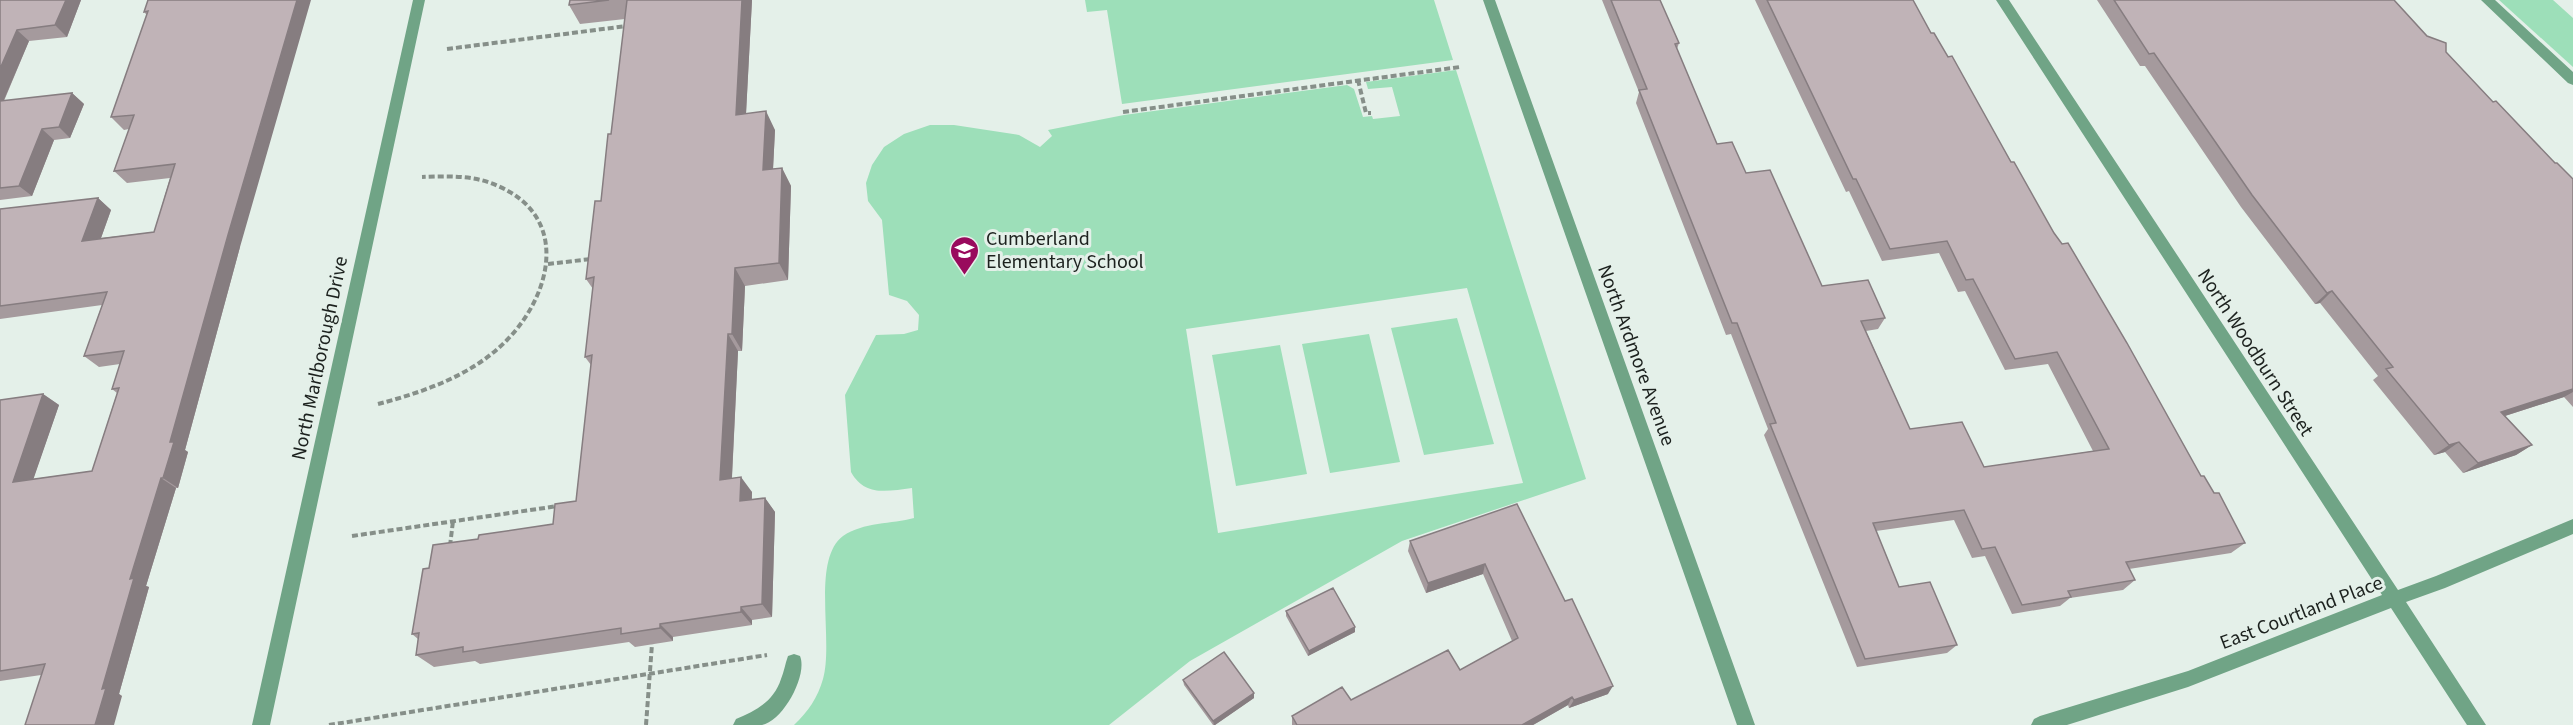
<svg xmlns="http://www.w3.org/2000/svg" width="2573" height="725" viewBox="0 0 2573 725" font-family="'Source Sans 3',sans-serif">
<style>
.green{fill:#9ddfb9;fill-rule:evenodd}
.lines{fill:none;stroke-linecap:round;stroke-linejoin:round}
.path{stroke:#868f89;stroke-width:4;stroke-dasharray:6 3;stroke-linecap:butt}
.lane{fill:#70a486;fill-rule:evenodd}
.street{fill:#70a486;fill-rule:evenodd}
.wall{fill:#a59a9d}
.shaded-wall{fill:#867d80}
.building{fill:#c0b3b7;stroke:#867d80;stroke-width:1.5}
.labels{text-anchor:middle;stroke-width:6;stroke-linejoin:round;paint-order:stroke}
.poi-label{font-size:20px;fill:#1c211e;stroke:#e4f0e9;text-anchor:start}
.street-label{font-size:20px;fill:#1c211e;stroke:#e4f0e9}
</style>
<rect width="100%" height="100%" fill="#e4f0e9"/>
<path class="green" d="M 1085,0 L 1434,0 L 1453,60 L 1122,104 L 1107,10 L 1087,12 Z
M 2499,0 L 2553,0 L 2573,18 L 2573,67 Z
M 1456,70 L 1586,479 L 1402,541 L 1190,661 L 1109,725 L 794,725 C 808,712 818,697 823,679 C 834,641 811,560 843,536 C 863,522 892,524 914,518 L 912,488 C 887,491 865,497 851,472 L 845,395 L 876,335 L 904,334 L 918,330 L 919,315 L 907,301 L 889,295 L 882,220 L 868,201 L 866,183 L 872,165 L 884,147 L 904,134 L 930,125 L 954,125 L 1019,135 L 1040,147 L 1052,136 L 1048,130 L 1124,115 L 1347,85 L 1354,89 L 1363,117 L 1372,116 L 1373,119 L 1400,116 L 1392,87 L 1368,89 L 1366,82 ZM 1467,288 L 1523,483 L 1218,533 L 1186,329 Z
M 1457,318 L 1494,444 L 1424,455 L 1391,328 Z
M 1369,334 L 1400,462 L 1330,473 L 1302,344 Z
M 1280,345 L 1307,474 L 1236,486 L 1212,355 Z"/>
<g class="lines">
<path class="path" d="M 447,49 L 627,26
M 1358,80 L 1366,113 L 1371,113
M 1123,112 L 1460,67
M 548,264 L 591,259
M 378,404 C 424,392 473,375 507,340 C 552,294 570,217 498,186 C 475,175 447,176 422,177
M 352,536 L 558,506
M 450,546 L 453,521
M 329,725 L 767,655
M 646,725 L 652,644"/>
<path class="lane" d="M 794,654 L 800,656 C 808,675 783,721 762,725 C 753,725 742,725 733,725 L 736,719 C 756,711 774,701 781,679 C 784,672 785,664 788,656 Z"/>
<path class="street" d="M 413,0 L 425,0 L 270,725 L 252,725 Z
M 1483,0 L 1495,0 L 1755,725 L 1737,725 Z
M 1996,0 L 2009,0 L 2398,590 L 2436,576 L 2573,519 L 2573,534 L 2445,588 L 2406,602 L 2486,725 L 2467,725 L 2391,608 L 2188,687 L 2067,725 L 2031,725 L 2034,719 L 2040,716 L 2188,671 L 2382,595 Z
M 2481,0 L 2495,0 L 2573,72 L 2573,85 L 2568,83 Z"/>
</g>
<path class="wall" d="M 0,0 L 81,0 L 67,37 L 29,41 L 4,101 L 72,93 L 84,104 L 70,138 L 54,140 L 32,196 L 0,200 Z
M 148,0 L 240,247 L 185,450 L 188,452 L 178,488 L 176,488 L 146,586 L 149,587 L 119,694 L 122,696 L 41,675 L 0,681 L 0,400 L 43,394 L 59,405 L 33,479 L 92,471 L 117,393 L 112,389 L 120,364 L 99,367 L 84,356 L 102,305 L 0,319 L 0,209 L 98,198 L 111,210 L 101,238 L 154,232 L 170,178 L 127,183 L 114,171 L 129,129 L 124,130 L 111,117 L 147,15 L 144,12 Z
M 570,0 L 752,0 L 746,113 L 775,130 L 773,169 L 782,168 L 791,186 L 788,280 L 745,286 L 742,351 L 738,351 L 732,478 L 752,492 L 752,500 L 765,498 L 775,512 L 772,617 L 752,620 L 752,625 L 673,637 L 673,641 L 635,647 L 629,642 L 480,664 L 475,661 L 434,667 L 416,655 L 418,639 L 412,634 L 429,568 L 478,539 L 553,524 L 576,501 L 591,365 L 585,357 L 593,289 L 586,279 L 601,201 L 611,134 L 625,19 L 580,24 L 569,5 Z
M 1602,0 L 1660,0 L 1679,43 L 1677,49 L 1717,144 L 1746,173 L 1822,286 L 1885,318 L 1878,329 L 1866,331 L 1910,429 L 1984,467 L 2093,451 L 2048,364 L 2005,370 L 1965,291 L 1958,292 L 1939,253 L 1882,261 L 1849,191 L 1846,192 L 1755,0 L 1913,0 L 1931,33 L 1948,57 L 2201,476 L 2245,543 L 2231,553 L 2129,569 L 2135,580 L 2123,590 L 2070,598 L 2060,606 L 2012,614 L 1985,556 L 1972,558 L 1954,520 L 1876,531 L 1899,587 L 1957,645 L 1947,653 L 1857,667 L 1764,435 L 1768,429 L 1731,334 L 1726,335 L 1636,103 L 1639,92 Z
M 2097,0 L 2394,0 L 2427,36 L 2446,52 L 2493,102 L 2555,163 L 2573,179 L 2573,407 L 2564,397 L 2505,416 L 2532,445 L 2516,455 L 2463,473 L 2445,452 L 2434,455 L 2373,380 L 2378,376 L 2320,303 L 2315,304 L 2241,207 L 2145,66 L 2140,66 Z
M 1517,504 L 1608,694 L 1569,708 L 1568,705 L 1533,725 L 1292,725 L 1292,716 L 1460,670 L 1512,641 L 1483,574 L 1426,593 L 1408,551 L 1410,541 Z
M 1286,611 L 1355,627 L 1355,632 L 1308,656 L 1286,616 Z
M 1183,680 L 1254,693 L 1254,698 L 1215,725 L 1213,725 L 1184,685 Z"/>
<path class="shaded-wall" d="M 66,0 L 81,0 L 67,37 L 55,25 Z
M 297,0 L 311,0 L 240,247 L 185,450 L 188,452 L 178,488 L 163,478 L 170,442 L 228,235 Z
M 742,0 L 752,0 L 745,133 L 736,115 Z
M 17,30 L 29,41 L 0,109 L 0,69 Z
M 72,93 L 84,104 L 70,138 L 59,127 Z
M 766,111 L 775,130 L 772,189 L 763,170 Z
M 42,129 L 54,140 L 32,196 L 19,186 Z
M 782,168 L 791,186 L 788,280 L 779,263 Z
M 98,198 L 111,210 L 96,252 L 82,241 Z
M 735,268 L 745,286 L 742,351 L 732,334 Z
M 2332,291 L 2320,303 L 2315,304 L 2327,293 Z
M 728,334 L 738,351 L 731,495 L 720,480 Z
M 2573,389 L 2573,392 L 2564,397 L 2486,422 L 2501,412 Z
M 43,394 L 59,405 L 29,492 L 13,482 Z
M 2459,442 L 2445,452 L 2434,455 L 2449,445 Z
M 2532,445 L 2516,455 L 2463,473 L 2478,463 Z
M 741,477 L 752,492 L 751,516 L 740,501 Z
M 161,478 L 176,488 L 146,586 L 149,587 L 119,694 L 122,696 L 114,725 L 95,725 L 102,689 L 130,579 Z
M 765,498 L 775,512 L 772,617 L 762,604 Z
M 1485,564 L 1483,574 L 1426,593 L 1428,583 Z
M 741,607 L 752,620 L 752,625 L 741,612 Z
M 660,624 L 673,637 L 673,641 L 660,628 Z
M 1355,627 L 1355,632 L 1308,656 L 1309,651 Z
M 1613,686 L 1608,694 L 1569,708 L 1574,700 Z
M 1254,693 L 1254,698 L 1215,725 L 1214,725 L 1213,721 Z
M 1572,697 L 1568,705 L 1533,725 L 1522,725 Z"/>
<path class="building" d="M 0,0 L 66,0 L 55,25 L 17,30 L 0,69 Z
M 148,0 L 297,0 L 228,235 L 170,442 L 174,442 L 163,478 L 161,478 L 130,579 L 134,578 L 102,689 L 106,688 L 95,725 L 25,725 L 45,664 L 0,671 L 0,400 L 43,394 L 13,482 L 92,471 L 119,388 L 112,389 L 124,351 L 84,356 L 107,292 L 0,306 L 0,209 L 98,198 L 82,241 L 154,232 L 175,164 L 114,171 L 134,115 L 111,117 L 148,11 L 144,12 Z
M 570,0 L 609,0 L 569,5 Z
M 627,0 L 742,0 L 736,115 L 766,111 L 763,170 L 782,168 L 779,263 L 735,268 L 732,334 L 728,334 L 720,480 L 741,477 L 740,501 L 765,498 L 762,604 L 741,607 L 741,612 L 660,624 L 660,628 L 621,634 L 621,628 L 463,652 L 463,647 L 416,655 L 419,633 L 412,634 L 423,569 L 429,568 L 433,545 L 478,539 L 479,535 L 553,524 L 555,504 L 576,501 L 592,355 L 585,357 L 594,277 L 586,279 L 595,201 L 601,201 L 608,134 L 611,134 Z
M 1611,0 L 1660,0 L 1679,43 L 1675,44 L 1717,144 L 1732,142 L 1746,173 L 1770,170 L 1822,286 L 1868,280 L 1885,318 L 1861,321 L 1910,429 L 1962,422 L 1984,467 L 2109,449 L 2057,352 L 2015,359 L 1973,279 L 1966,280 L 1947,241 L 1890,249 L 1856,179 L 1853,179 L 1767,0 L 1913,0 L 1931,33 L 1934,33 L 1948,57 L 1952,56 L 2011,162 L 2014,162 L 2054,233 L 2062,244 L 2068,243 L 2127,343 L 2201,476 L 2204,476 L 2214,493 L 2219,493 L 2245,543 L 2126,562 L 2135,580 L 2068,591 L 2071,597 L 2022,605 L 1995,547 L 1982,549 L 1964,510 L 1873,523 L 1899,587 L 1930,582 L 1957,645 L 1865,659 L 1770,424 L 1776,423 L 1737,323 L 1732,323 L 1639,90 L 1647,89 Z
M 2114,0 L 2394,0 L 2427,36 L 2446,43 L 2446,52 L 2493,102 L 2496,101 L 2555,163 L 2557,163 L 2573,179 L 2573,389 L 2501,412 L 2532,445 L 2478,463 L 2459,442 L 2449,445 L 2386,369 L 2393,367 L 2332,291 L 2327,293 L 2252,195 L 2154,53 L 2149,54 Z
M 72,93 L 59,127 L 42,129 L 19,186 L 0,188 L 0,101 Z
M 1517,504 L 1565,601 L 1572,599 L 1613,686 L 1574,700 L 1572,697 L 1522,725 L 1297,725 L 1292,716 L 1342,687 L 1351,700 L 1448,650 L 1460,670 L 1518,638 L 1485,564 L 1428,583 L 1410,541 Z
M 1333,588 L 1355,627 L 1309,651 L 1286,611 Z
M 1224,652 L 1254,693 L 1213,721 L 1183,680 Z"/>
<defs>
<symbol id="school-pin" viewBox="-11 -11 22 30"><path d="M0 17L-7.5 6A9.5 9.5 0 1 1 7.5 6Z" fill="#990a5d" stroke="#e4f0e9"/><path d="M0-5L7-2L0 1L-7-2ZM-4 1L0 2.5L4 1V4Q0 6-4 4Z" fill="#fff"/></symbol>
</defs>
<g fill-rule="evenodd">
<use href="#school-pin" x="948" y="234" width="33" height="45"/>
</g>
<g class="labels">
<g class="poi-label">
<text x="986" y="245">Cumberland<tspan x="986" dy="23">Elementary School</tspan></text>
</g>
<g class="street-label">
<text transform="translate(2256 352) rotate(57)" y="7">North Woodburn Street</text>
<text transform="translate(1637 355) rotate(70)" y="7">North Ardmore Avenue</text>
<text transform="translate(319 358) rotate(-78)" y="7">North Marlborough Drive</text>
<text transform="translate(2301 612) rotate(-21)" y="7">East Courtland Place</text>
</g>
</g>
</svg>
